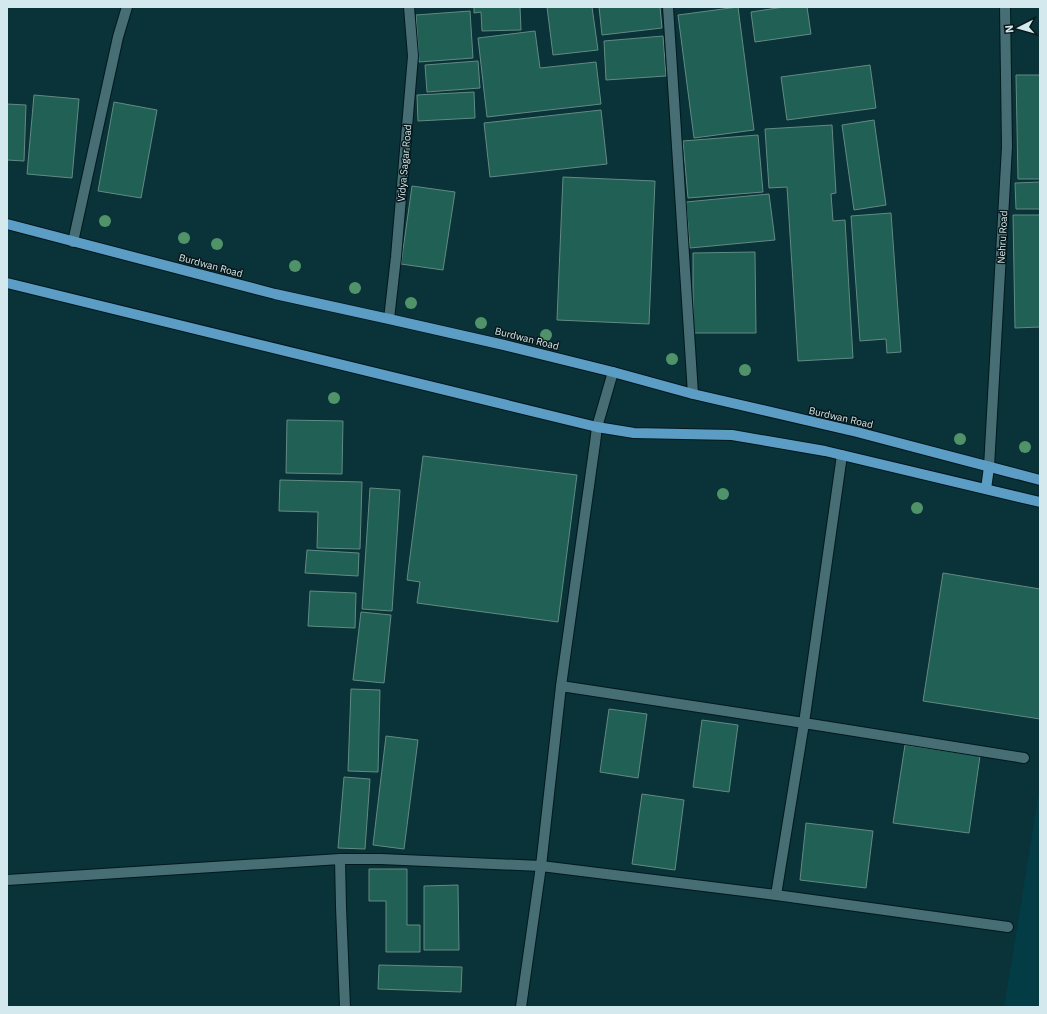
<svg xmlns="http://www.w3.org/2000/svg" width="1047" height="1014" viewBox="0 0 1047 1014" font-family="'IBM Plex Sans',sans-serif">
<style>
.built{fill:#033c45}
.building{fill:#216054;stroke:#648a81}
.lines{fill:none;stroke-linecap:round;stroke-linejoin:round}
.minor-casing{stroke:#00191e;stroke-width:12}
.primary-casing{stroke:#00191e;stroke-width:12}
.minor{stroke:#476e75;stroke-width:10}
.primary{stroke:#5b9dc4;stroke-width:10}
.tree{fill:#509369}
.labels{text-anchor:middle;stroke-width:3;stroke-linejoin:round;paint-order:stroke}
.street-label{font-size:10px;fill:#d4e9ed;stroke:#08181a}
</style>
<rect width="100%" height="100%" fill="#093239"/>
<path class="built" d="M 1040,784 L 1040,1007 L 1004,1007 L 1015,941 Z"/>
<path class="building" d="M 474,7 L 520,7 L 521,30 L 482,31 L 481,12 L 474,13 Z
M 547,7 L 592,7 L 598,50 L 553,55 Z
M 599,7 L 660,7 L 662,28 L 602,35 Z
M 738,7 L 754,130 L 694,138 L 678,15 Z
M 784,7 L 807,7 L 811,34 L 755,42 L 751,12 Z
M 470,11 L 473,58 L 419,62 L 416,15 Z
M 535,31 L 540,68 L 596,62 L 601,104 L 487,117 L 478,38 Z
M 663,36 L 666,76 L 606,80 L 604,41 Z
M 478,61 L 480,88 L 427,92 L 425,65 Z
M 870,65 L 876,108 L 787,120 L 781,77 Z
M 1016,75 L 1040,75 L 1040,179 L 1018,179 Z
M 474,92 L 475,118 L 418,121 L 417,95 Z
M 34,95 L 79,99 L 72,178 L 27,174 Z
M 114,102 L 157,110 L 141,198 L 98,191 Z
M 7,104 L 26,105 L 24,161 L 7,160 Z
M 601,110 L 607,164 L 490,177 L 484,123 Z
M 874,120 L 886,205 L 854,210 L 842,125 Z
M 832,125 L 836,193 L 831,194 L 833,221 L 845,220 L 853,358 L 798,361 L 787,187 L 769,188 L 765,129 Z
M 758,135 L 763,192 L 688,198 L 683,141 Z
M 563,177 L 655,181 L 649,324 L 557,320 Z
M 1040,182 L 1040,209 L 1016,209 L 1015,183 Z
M 412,186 L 455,192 L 443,270 L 401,264 Z
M 769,194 L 775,240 L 690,248 L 686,202 Z
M 891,213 L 901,352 L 887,353 L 886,339 L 860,341 L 851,216 Z
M 1013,215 L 1040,215 L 1040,327 L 1015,328 Z
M 755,252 L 756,333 L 693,333 L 693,253 Z
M 287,420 L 343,421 L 342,474 L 286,473 Z
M 423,456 L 577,475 L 558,622 L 417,603 L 420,582 L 407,580 Z
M 280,480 L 362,482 L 360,549 L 317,548 L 318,512 L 279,511 Z
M 370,488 L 400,490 L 392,611 L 362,609 Z
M 307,550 L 359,553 L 358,576 L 305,573 Z
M 943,573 L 1040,589 L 1040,719 L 923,701 Z
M 310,591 L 356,593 L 355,628 L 308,626 Z
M 361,612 L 391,615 L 384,683 L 353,680 Z
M 351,689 L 380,690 L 378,772 L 348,771 Z
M 609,709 L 647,714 L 638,778 L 600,772 Z
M 702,720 L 738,725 L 729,792 L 693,787 Z
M 386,736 L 418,740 L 404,849 L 373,845 Z
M 905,745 L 980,756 L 969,833 L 893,823 Z
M 344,777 L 370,779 L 365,849 L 338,848 Z
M 642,794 L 684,800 L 675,870 L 632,864 Z
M 806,823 L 873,831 L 866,888 L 800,880 Z
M 369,869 L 407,869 L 407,925 L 420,925 L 420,952 L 386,952 L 386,901 L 369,901 Z
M 458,885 L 459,950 L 424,950 L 424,886 Z
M 379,965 L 462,967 L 461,992 L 378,989 Z"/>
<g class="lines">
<defs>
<path id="minor" d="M 668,7 L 693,394
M 73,242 L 118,37 L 127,7
M 389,319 L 396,257 L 413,56 L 409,7
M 989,467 L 1007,147 L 1005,7
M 561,686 L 804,723 L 1024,758
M 340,859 L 341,907 L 345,1007
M 7,880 L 340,859 L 381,859 L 541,866 L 776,895 L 1008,927
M 776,895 L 804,723 L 842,455
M 521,1007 L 541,866 L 561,686 L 595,443 L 597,427 L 613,372"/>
<path id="primary" d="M 7,224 L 275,294 L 389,319 L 504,345 L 613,372 L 693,394 L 857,432 L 1040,480
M 7,283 L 597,427 L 634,433 L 732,435 L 825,451 L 1040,502
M 986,489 L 989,467"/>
</defs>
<use href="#minor" class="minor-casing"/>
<use href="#primary" class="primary-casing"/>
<use href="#minor" class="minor"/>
<use href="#primary" class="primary"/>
</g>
<g class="tree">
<circle cx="105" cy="221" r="6"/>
<circle cx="184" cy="238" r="6"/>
<circle cx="217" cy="244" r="6"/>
<circle cx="295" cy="266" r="6"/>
<circle cx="355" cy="288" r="6"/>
<circle cx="411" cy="303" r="6"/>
<circle cx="481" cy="323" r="6"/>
<circle cx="546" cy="335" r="6"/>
<circle cx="672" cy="359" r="6"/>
<circle cx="745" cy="370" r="6"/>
<circle cx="334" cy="398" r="6"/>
<circle cx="960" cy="439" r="6"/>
<circle cx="1025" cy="447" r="6"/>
<circle cx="723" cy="494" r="6"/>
<circle cx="917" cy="508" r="6"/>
</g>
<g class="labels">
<g class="street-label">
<text transform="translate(404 163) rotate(-85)" y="4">Vidya Sagar Road</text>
<text transform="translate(1002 237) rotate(-87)" y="4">Nehru Road</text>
<text transform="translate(211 265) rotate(15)" y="4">Burdwan Road</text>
<text transform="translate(527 338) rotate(14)" y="4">Burdwan Road</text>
<text transform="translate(841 417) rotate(13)" y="4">Burdwan Road</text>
</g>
</g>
<rect width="1047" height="1014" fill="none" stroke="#d4e9ed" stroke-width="16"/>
<g transform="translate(1019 28) rotate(264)" stroke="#08181a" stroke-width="3" paint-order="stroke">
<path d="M0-3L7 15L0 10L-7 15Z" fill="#d4e9ed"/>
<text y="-6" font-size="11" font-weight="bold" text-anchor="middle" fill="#d4e9ed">N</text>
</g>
</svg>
